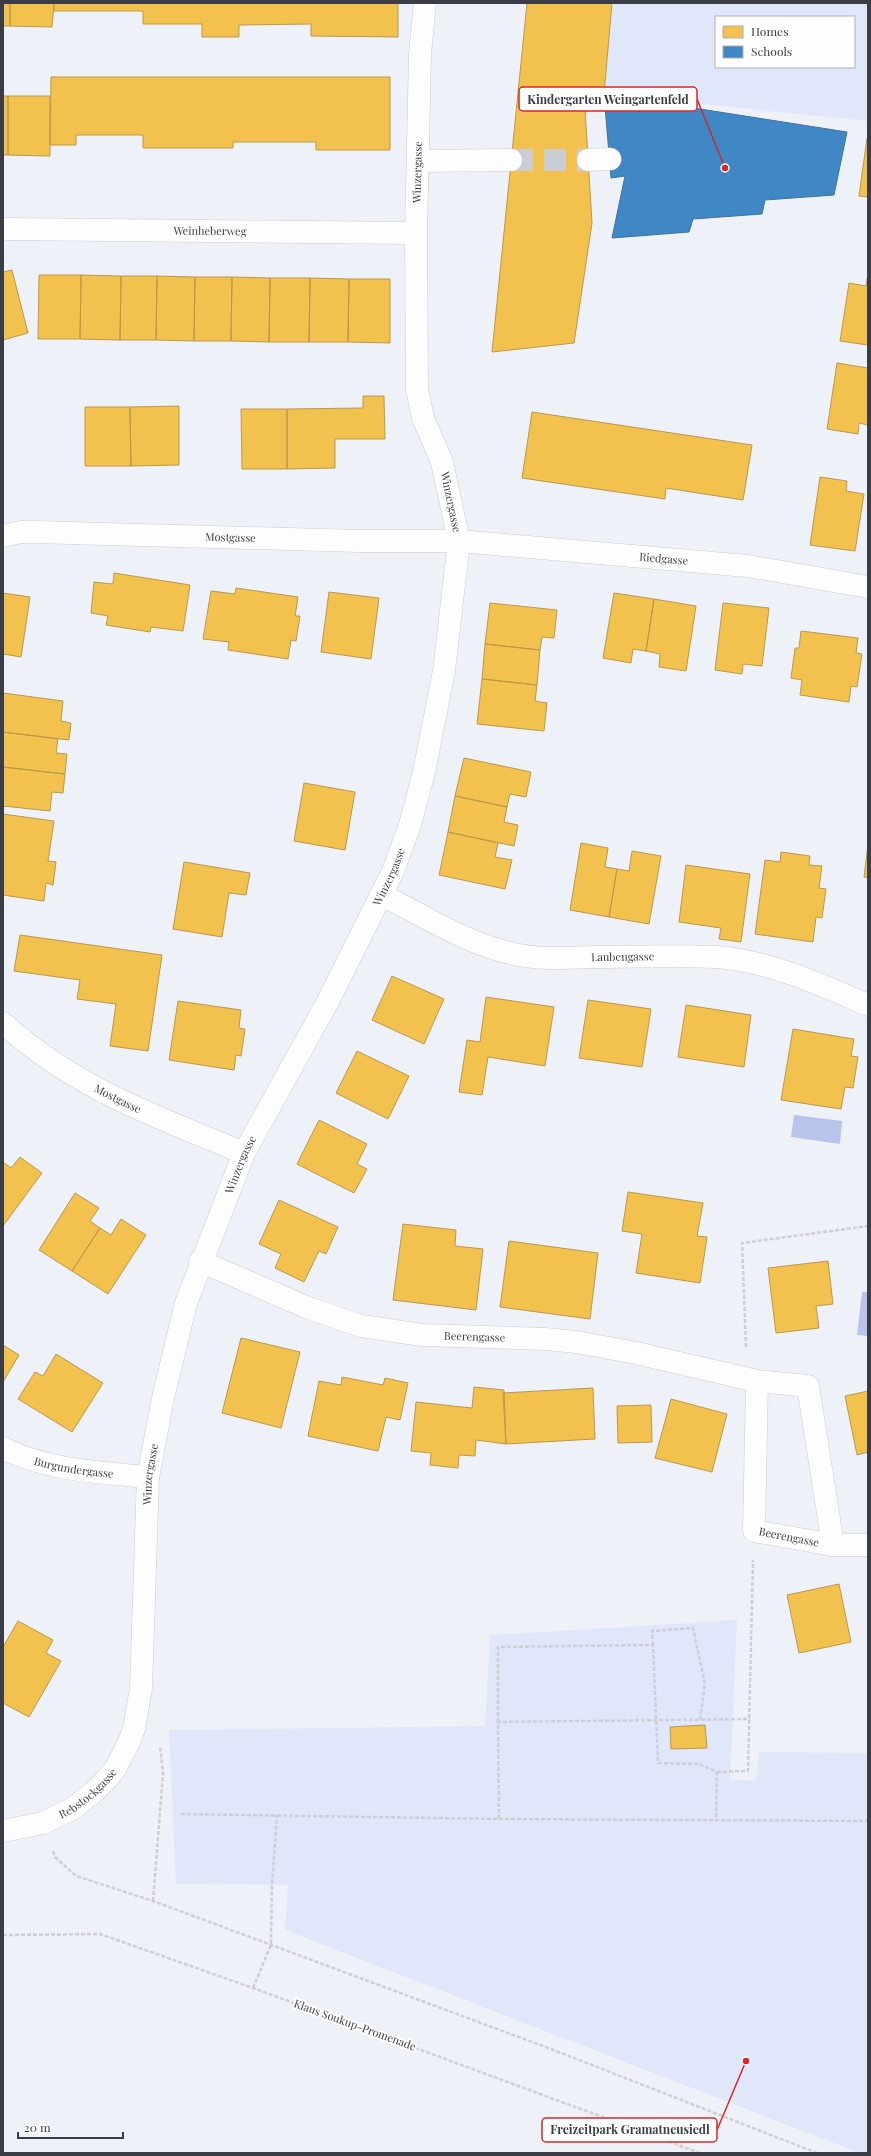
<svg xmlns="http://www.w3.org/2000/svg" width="871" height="2156" viewBox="0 0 871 2156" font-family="'Playfair Display',serif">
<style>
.green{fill:#e0e7fb;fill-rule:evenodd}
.water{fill:#b8c4eb}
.homes{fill:#f2c14e;stroke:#bb994b}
.schools{fill:#3f88c5;stroke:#3e729f}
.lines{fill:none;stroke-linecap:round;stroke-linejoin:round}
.minor-tunnel{stroke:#cbcdd4;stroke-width:22;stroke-dasharray:22 11;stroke-linecap:butt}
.minor-casing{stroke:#caccd3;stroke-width:23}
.path{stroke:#cfcfd3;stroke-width:2.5;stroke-dasharray:4 2;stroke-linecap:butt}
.minor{stroke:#fdfdfe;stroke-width:22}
.labels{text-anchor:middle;stroke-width:4;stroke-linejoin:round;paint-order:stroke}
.street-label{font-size:11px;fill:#3a3d45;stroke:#fdfdfd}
.leader{fill:none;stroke:#d62828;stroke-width:1.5}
.callout-dot{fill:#d62828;stroke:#fdfdfd;stroke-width:1.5}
.callout{fill:#fdfdfd;stroke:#d62828;stroke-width:1.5}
.callout-label{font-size:12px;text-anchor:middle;font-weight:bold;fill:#3a3d45}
</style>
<rect width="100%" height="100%" fill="#eff1f8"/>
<path class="green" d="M 613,3 L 868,3 L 868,121 L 604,94 ZM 716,17 L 854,17 L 854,67 L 716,67 Z
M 737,1620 L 730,1780 L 756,1781 L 759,1752 L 868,1753 L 868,2152 L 857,2152 L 285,1930 L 288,1885 L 176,1884 L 169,1730 L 485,1726 L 490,1635 Z"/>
<path class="water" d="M 794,1115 L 842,1121 L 840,1144 L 791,1137 Z
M 862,1292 L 868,1292 L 868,1336 L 857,1335 Z"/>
<path class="homes" d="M 3,3 L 10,3 L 10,26 L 3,26 Z
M 10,3 L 54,3 L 52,27 L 10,26 Z
M 54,3 L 398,3 L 398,37 L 311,36 L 311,24 L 239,25 L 239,37 L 202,37 L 202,24 L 143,24 L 143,11 L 54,11 Z
M 527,3 L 612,3 L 604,94 L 584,92 L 592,223 L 574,343 L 492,352 Z
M 51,77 L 390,77 L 390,150 L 316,150 L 316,142 L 233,142 L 233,148 L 143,148 L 143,135 L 76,135 L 76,145 L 50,145 Z
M 3,96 L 8,96 L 8,155 L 3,155 Z
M 8,96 L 50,96 L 50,156 L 8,155 Z
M 867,138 L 868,138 L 868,197 L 859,196 Z
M 12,270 L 28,333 L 3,340 L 3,272 Z
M 868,274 L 868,345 L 840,341 L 849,283 L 866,286 Z
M 39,275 L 81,275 L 80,339 L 38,339 Z
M 81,275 L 121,276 L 120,340 L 80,339 Z
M 121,276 L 157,276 L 156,340 L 120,340 Z
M 157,276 L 195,277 L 194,341 L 156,340 Z
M 195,277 L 232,277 L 231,341 L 194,341 Z
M 232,277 L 270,278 L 269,342 L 231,341 Z
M 270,278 L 310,278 L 309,342 L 269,342 Z
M 310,278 L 349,279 L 348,342 L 309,342 Z
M 349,279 L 390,279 L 390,343 L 348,342 Z
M 837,363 L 868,368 L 868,425 L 859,423 L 858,434 L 827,429 Z
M 363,396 L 384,396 L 385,439 L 335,439 L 335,468 L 287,469 L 287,409 L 363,408 Z
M 179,406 L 179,465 L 131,466 L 130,407 Z
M 85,407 L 130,407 L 131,466 L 85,466 Z
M 241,409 L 287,409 L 287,469 L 242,469 Z
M 532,412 L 752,445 L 743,500 L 666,488 L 665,499 L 522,478 Z
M 820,477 L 847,481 L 846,491 L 864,494 L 855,551 L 810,545 Z
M 114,573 L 190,585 L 183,631 L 151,627 L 150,632 L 106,625 L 108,616 L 91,613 L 94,582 L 113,584 Z
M 236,588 L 298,597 L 295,616 L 300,616 L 296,641 L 291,640 L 288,659 L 228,650 L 229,642 L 203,639 L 211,591 L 235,594 Z
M 329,592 L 379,598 L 371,659 L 321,652 Z
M 3,593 L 30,597 L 21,657 L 3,654 Z
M 614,593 L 654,599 L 646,651 L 633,649 L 631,663 L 603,658 Z
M 654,599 L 696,606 L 686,671 L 659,667 L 660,654 L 646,651 Z
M 490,603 L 557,610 L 554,638 L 542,637 L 540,650 L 485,644 Z
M 723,603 L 769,608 L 762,666 L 743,664 L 742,674 L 715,670 Z
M 801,631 L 858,638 L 856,653 L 862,654 L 857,687 L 851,686 L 849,702 L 800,695 L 802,680 L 791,678 L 795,648 L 799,648 Z
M 485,644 L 540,650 L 537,685 L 482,679 Z
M 482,679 L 537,685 L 535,701 L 547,703 L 544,731 L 477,724 Z
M 3,693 L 63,701 L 61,721 L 71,723 L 69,740 L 3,732 Z
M 3,732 L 58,739 L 56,753 L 67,754 L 65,774 L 3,767 Z
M 464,758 L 531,772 L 526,797 L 510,794 L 507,807 L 455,796 Z
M 3,767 L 65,774 L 63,793 L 52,792 L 50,811 L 3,806 Z
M 304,783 L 355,792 L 345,850 L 294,841 Z
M 455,796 L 507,807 L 504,822 L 518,825 L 514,846 L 448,832 Z
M 3,814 L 54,821 L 48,861 L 56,862 L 53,885 L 46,883 L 44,901 L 3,895 Z
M 448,832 L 498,843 L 495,857 L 512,860 L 505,889 L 439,875 Z
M 581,843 L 608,848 L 605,867 L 617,869 L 609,917 L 570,910 Z
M 868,844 L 868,878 L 864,877 Z
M 632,851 L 661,856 L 649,924 L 609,917 L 617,869 L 629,871 Z
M 781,852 L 810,856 L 809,865 L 822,866 L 819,888 L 826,889 L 822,918 L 816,917 L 813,942 L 755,934 L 765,860 L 780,862 Z
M 184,862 L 250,873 L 246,895 L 229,893 L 222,937 L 173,929 Z
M 686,865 L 750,874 L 741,942 L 719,939 L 721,928 L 679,922 Z
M 20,935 L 162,955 L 148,1051 L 110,1046 L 116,1004 L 77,999 L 80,980 L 14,971 Z
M 392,976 L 444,999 L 424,1044 L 372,1020 Z
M 486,997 L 554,1007 L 545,1066 L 488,1057 L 482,1095 L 459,1092 L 467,1040 L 480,1042 Z
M 588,1000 L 651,1009 L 642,1067 L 579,1058 Z
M 178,1001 L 241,1010 L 239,1028 L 245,1029 L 241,1056 L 236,1055 L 234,1070 L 169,1060 Z
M 686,1005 L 751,1015 L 744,1067 L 678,1057 Z
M 793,1029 L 854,1039 L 851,1056 L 858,1057 L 853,1088 L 845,1087 L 841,1109 L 781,1100 Z
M 357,1051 L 409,1076 L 388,1119 L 336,1093 Z
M 319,1120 L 367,1144 L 357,1164 L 367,1169 L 354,1193 L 297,1164 Z
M 20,1157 L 42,1173 L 3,1226 L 3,1162 L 11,1168 Z
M 628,1192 L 703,1203 L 697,1236 L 707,1237 L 700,1283 L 636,1273 L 642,1234 L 622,1231 Z
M 75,1193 L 99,1208 L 90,1221 L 100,1228 L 72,1271 L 39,1250 Z
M 279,1200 L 338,1227 L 326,1254 L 319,1251 L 304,1282 L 275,1268 L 281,1254 L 259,1244 Z
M 121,1219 L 146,1235 L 108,1294 L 72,1271 L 100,1228 L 111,1235 Z
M 403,1224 L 456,1230 L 455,1246 L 483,1249 L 476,1310 L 393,1300 Z
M 509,1241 L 598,1253 L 590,1319 L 500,1307 Z
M 828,1261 L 833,1304 L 816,1306 L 819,1328 L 776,1333 L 768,1268 Z
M 241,1338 L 300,1352 L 281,1428 L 222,1413 Z
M 3,1345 L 19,1355 L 3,1382 Z
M 56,1354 L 103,1383 L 72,1432 L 18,1399 L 35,1372 L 43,1376 Z
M 342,1377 L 383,1385 L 385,1378 L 408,1383 L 400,1420 L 386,1417 L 378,1451 L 308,1436 L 319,1381 L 341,1385 Z
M 474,1387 L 504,1390 L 506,1444 L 476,1440 L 475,1456 L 459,1455 L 458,1468 L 430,1465 L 431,1453 L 411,1451 L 416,1402 L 472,1408 Z
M 593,1388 L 595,1439 L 506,1444 L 503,1393 Z
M 868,1391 L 868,1452 L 857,1455 L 845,1396 Z
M 671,1399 L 727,1414 L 712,1472 L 655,1458 Z
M 651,1405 L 652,1442 L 618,1443 L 617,1406 Z
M 839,1584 L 851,1642 L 799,1653 L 787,1595 Z
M 18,1621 L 53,1640 L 46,1653 L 61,1661 L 29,1717 L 3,1703 L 3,1647 Z
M 705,1725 L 707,1748 L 671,1749 L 670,1727 Z"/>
<path class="schools" d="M 604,94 L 847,132 L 834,195 L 765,200 L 762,214 L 693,219 L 689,232 L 612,238 L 625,176 L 611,178 Z"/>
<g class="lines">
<path class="minor-tunnel" d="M 511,160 L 588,160"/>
<defs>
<g id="minor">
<path d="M 588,160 L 610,159"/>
<path d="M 418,161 L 511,160"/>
<path id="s1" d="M 3,229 L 416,233"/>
<path id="s2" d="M 3,536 L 21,532 L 35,532 L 359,541 L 459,541 L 748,566 L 868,587"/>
<path id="s3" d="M 382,895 C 424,916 467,944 514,954 C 541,960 568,958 595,957 C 635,957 676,955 716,957 C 770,961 819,984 868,1005"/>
<path id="s4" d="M 3,1023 C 74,1088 157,1117 244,1153"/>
<path id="s5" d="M 200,1261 L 306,1307 L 361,1326 L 422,1335 L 545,1339 L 576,1342 L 636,1353 L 757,1381 L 808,1386 L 833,1545 L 754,1531 L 757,1381"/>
<path id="s6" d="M 3,1448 C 48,1471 99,1472 148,1477"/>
<path d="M 833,1545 L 868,1545"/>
<path id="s7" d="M 3,1831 L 43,1823 L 72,1809 L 94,1792 L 106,1780 L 115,1769 L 128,1744 L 134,1729 L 141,1688 L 148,1477 L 163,1398 L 186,1303 L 244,1153 L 327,1003 L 393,871 L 410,825 L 424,772 L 444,671 L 459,541 L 442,462 L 423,418 L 417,389 L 416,233 L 420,54 L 425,3"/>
</g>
</defs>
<use href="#minor" class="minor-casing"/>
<path class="path" d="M 746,1347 L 742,1243 L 868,1226
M 653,1645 L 652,1631 L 693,1628 L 705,1684 L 700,1720
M 498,1722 L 498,1647 L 653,1645 L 658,1763 L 699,1764 L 717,1772 L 716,1820
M 717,1772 L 748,1771 L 753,1560
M 181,1814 L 499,1819 L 868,1821
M 499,1819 L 498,1722 L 750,1719
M 53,1851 L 55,1857 L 76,1876 L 153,1901 L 551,2049 L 817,2153
M 153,1901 L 163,1773 L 160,1746
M 3,1935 L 100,1934 L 253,1988 L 700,2153
M 253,1988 L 271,1945 L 272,1885 L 277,1815"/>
<use href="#minor" class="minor"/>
</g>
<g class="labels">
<g class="street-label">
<text dy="4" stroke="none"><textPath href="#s7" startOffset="1800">Winzergasse</textPath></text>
<text dy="4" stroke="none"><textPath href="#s1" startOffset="207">Weinheberweg</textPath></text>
<text transform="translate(451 502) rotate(78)" y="4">Winzergasse</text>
<text dy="4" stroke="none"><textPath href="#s2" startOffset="228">Mostgasse</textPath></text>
<text dy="4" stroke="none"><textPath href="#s2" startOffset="662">Riedgasse</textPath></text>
<text dy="4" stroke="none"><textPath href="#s7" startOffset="1080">Winzergasse</textPath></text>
<text dy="4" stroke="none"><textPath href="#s3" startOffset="254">Laubengasse</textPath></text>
<text dy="4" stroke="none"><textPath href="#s4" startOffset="138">Mostgasse</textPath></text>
<text dy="4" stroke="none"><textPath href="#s7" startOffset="756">Winzergasse</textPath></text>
<text dy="4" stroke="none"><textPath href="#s5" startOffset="288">Beerengasse</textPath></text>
<text dy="4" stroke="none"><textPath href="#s6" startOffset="74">Burgundergasse</textPath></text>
<text dy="4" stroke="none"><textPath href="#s7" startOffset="432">Winzergasse</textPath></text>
<text transform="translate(789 1537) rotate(11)" y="4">Beerengasse</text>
<text dy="4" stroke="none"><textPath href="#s7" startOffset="95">Rebstockgasse</textPath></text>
<text transform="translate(355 2025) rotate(20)" y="4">Klaus Soukup-Promenade</text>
</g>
</g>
<path class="leader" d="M725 168L697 99M746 2061L717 2130"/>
<g class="callout-dot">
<circle cx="725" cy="168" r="4"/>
<circle cx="746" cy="2061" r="4"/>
</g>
<g class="callout">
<rect x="519" y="87" width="178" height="24" rx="4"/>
<rect x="542" y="2118" width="175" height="24" rx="4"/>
</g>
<g class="callout-label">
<text x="608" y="104">Kindergarten Weingartenfeld</text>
<text x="630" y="2134">Freizeitpark Gramatneusiedl</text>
</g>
<rect width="871" height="2156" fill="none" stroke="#3a3d45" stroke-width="8"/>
<rect x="715" y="16" width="140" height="52" fill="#fdfdfd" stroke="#afb0b3"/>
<rect x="723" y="26" width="20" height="12" fill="#f2c14e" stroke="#afb0b3"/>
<text x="751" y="36" font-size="12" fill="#3a3d45">Homes</text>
<rect x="723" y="46" width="20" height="12" fill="#3f88c5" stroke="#afb0b3"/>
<text x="751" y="56" font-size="12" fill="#3a3d45">Schools</text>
<path d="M18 2132v6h105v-6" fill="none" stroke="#3a3d45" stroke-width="2"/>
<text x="24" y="2132" font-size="12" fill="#3a3d45" stroke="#fdfdfd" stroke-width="3" paint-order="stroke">20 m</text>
</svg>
